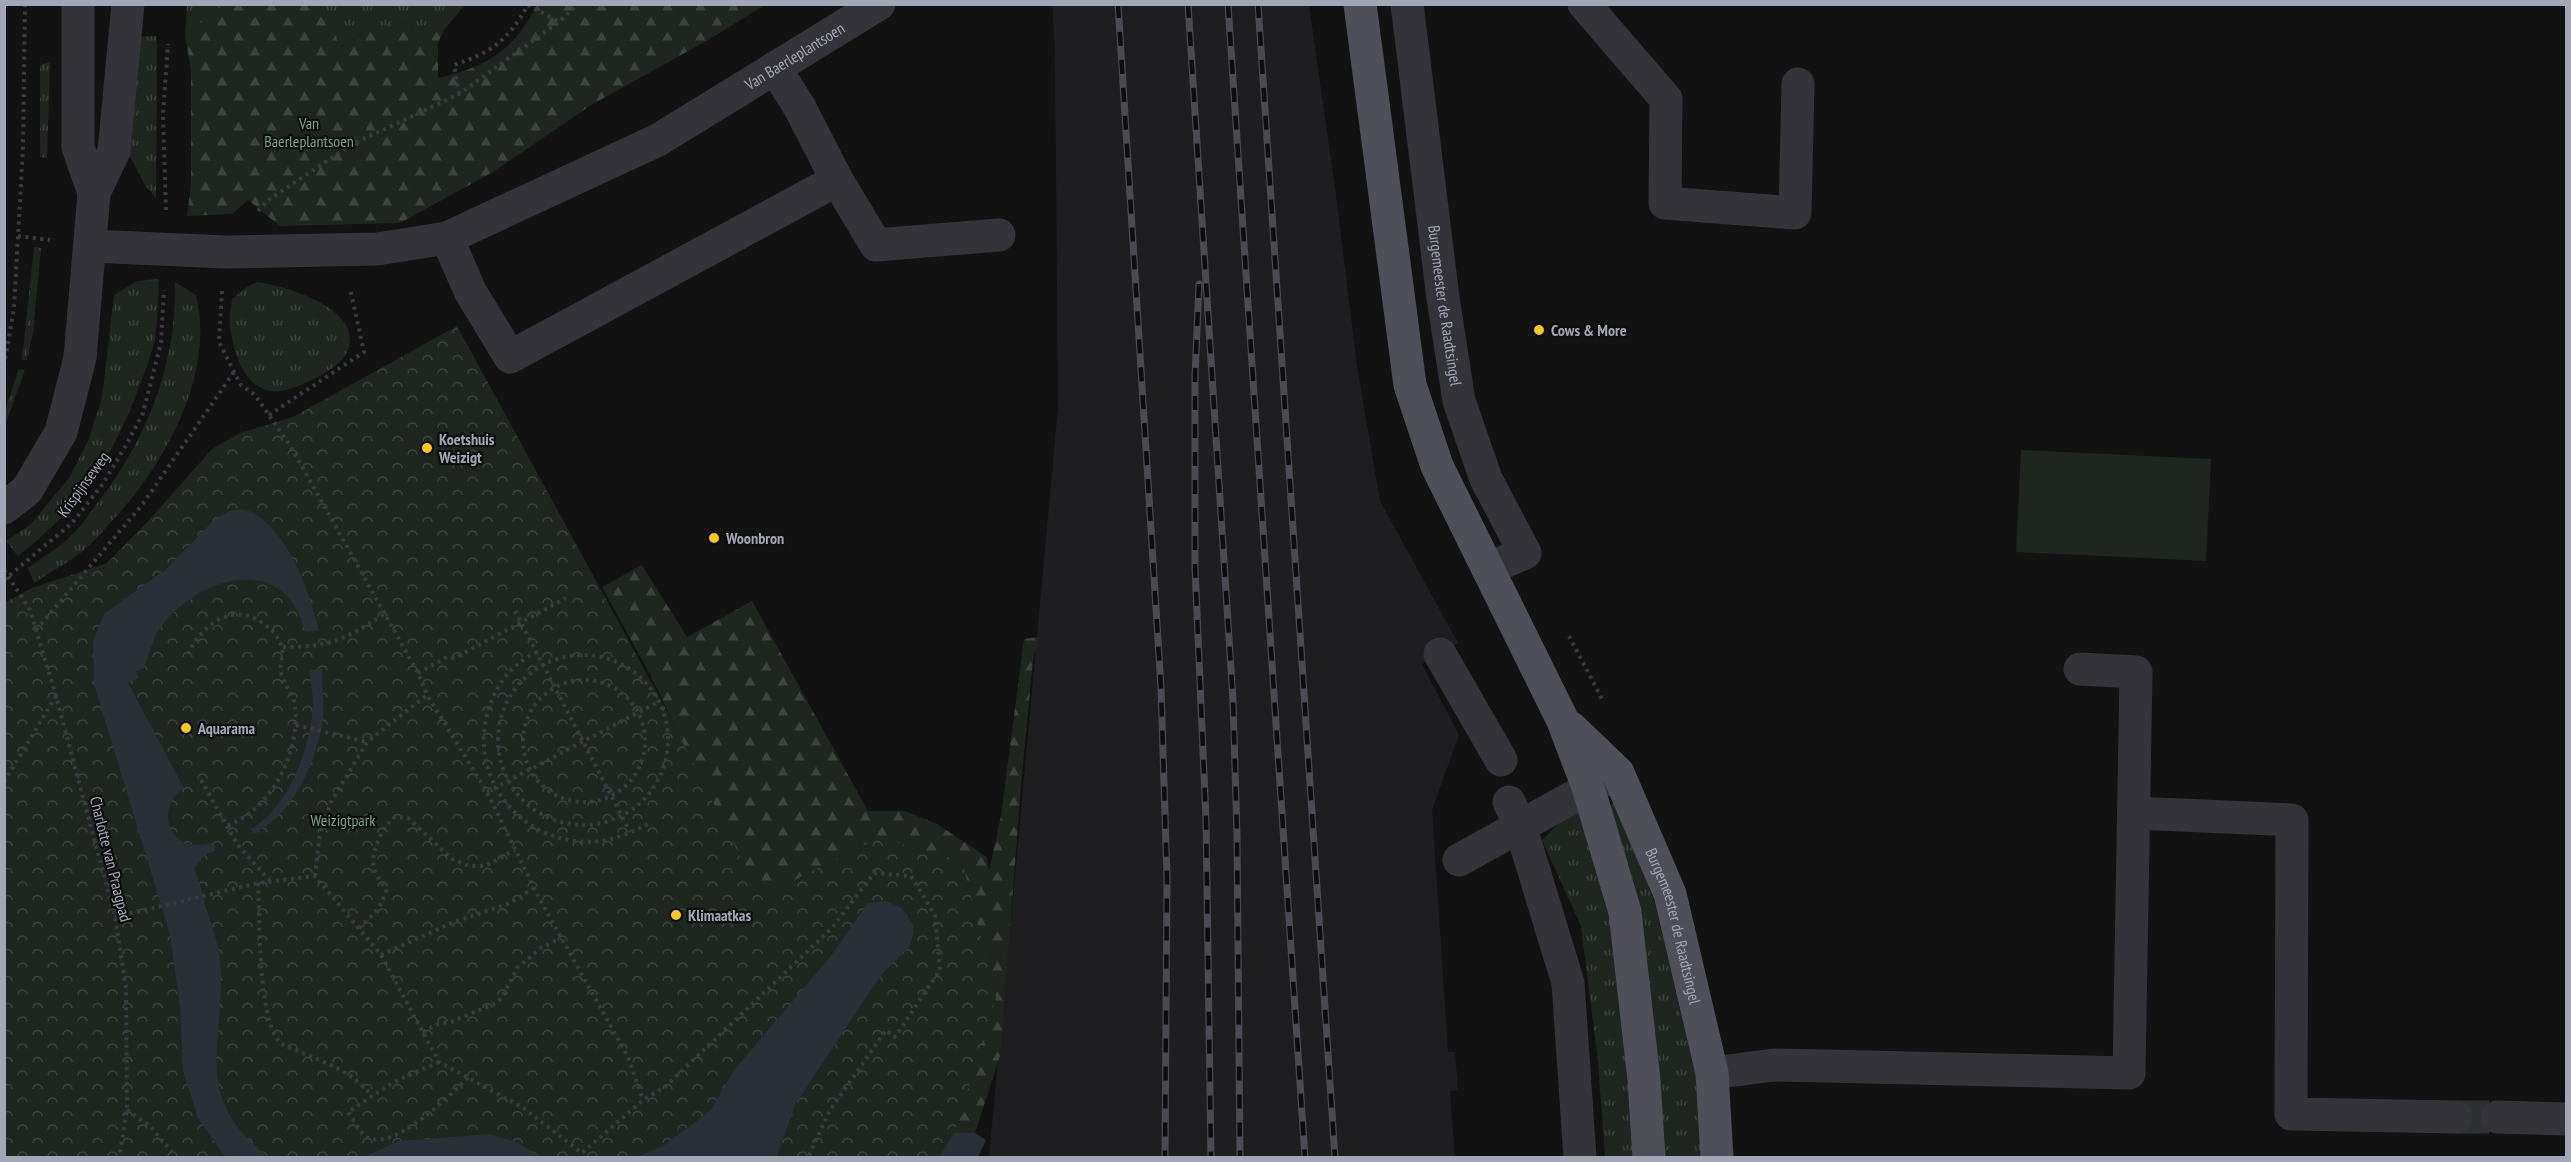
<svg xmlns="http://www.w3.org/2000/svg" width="2571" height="1162" viewBox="0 0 2571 1162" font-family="'PT Sans Narrow',sans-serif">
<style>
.built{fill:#1e1e20}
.grass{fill:url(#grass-tufts)}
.forest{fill:url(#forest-firs)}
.park{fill:url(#park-crowns)}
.garden{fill:#1e261f}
.water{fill:#282f37}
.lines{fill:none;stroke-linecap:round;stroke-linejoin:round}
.minor-tunnel{stroke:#2f3033;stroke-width:33;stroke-dasharray:33 16;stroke-linecap:butt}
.path{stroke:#393a40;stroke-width:4;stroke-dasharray:3 4.5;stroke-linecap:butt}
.minor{stroke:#333339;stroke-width:33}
.major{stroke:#4e4f58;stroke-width:33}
.rail-casing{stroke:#4a4b52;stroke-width:7}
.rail{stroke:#0d0d0e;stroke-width:4.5;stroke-dasharray:14;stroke-linecap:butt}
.poi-dot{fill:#f8c825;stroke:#0d0d0e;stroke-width:2}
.labels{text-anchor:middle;stroke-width:4.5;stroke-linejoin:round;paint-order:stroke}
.street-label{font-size:16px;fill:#a3a6b5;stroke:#0d0d0e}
.park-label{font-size:16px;fill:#79a17f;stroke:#0d0d0e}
.poi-label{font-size:16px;font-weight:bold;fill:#a3a6b5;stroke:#0d0d0e;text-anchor:start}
</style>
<defs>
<pattern id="grass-tufts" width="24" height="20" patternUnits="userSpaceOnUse" patternTransform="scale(1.5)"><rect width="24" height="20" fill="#1e261f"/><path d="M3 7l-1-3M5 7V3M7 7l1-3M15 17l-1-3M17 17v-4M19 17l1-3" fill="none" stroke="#3c423d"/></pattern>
<pattern id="forest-firs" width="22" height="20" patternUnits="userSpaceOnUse" patternTransform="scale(1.5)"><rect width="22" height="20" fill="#1e261f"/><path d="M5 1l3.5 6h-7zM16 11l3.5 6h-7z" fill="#3c423d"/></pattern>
<pattern id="park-crowns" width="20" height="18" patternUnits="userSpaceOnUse" patternTransform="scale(1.5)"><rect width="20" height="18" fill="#1e261f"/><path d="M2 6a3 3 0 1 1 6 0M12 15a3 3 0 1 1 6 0" fill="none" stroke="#3c423d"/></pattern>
</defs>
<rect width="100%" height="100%" fill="#121213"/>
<path class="built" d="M 1052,5 L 1309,5 L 1336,195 L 1357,366 L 1380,501 L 1458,643 L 1422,664 L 1459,735 L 1432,810 L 1448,1050 L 1448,1052 L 1455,1052 L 1458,1090 L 1450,1091 L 1455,1157 L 989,1158 L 1058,408 L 1055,49 Z"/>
<path class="grass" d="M 187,5 L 225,5 L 185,36 Z
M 319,5 L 465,5 L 444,30 L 402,23 L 369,28 L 340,47 Z
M 156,36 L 157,47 L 156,198 L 145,185 L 131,158 L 127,157 L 139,37 Z
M 50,62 L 47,158 L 40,157 L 40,65 Z
M 34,247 L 41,248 L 33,333 L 27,360 L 22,360 Z
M 159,279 C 158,296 158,313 156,330 C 154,350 146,368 139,387 C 112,460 79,508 18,556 L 6,541 L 31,524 L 69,478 L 88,441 L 102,398 L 114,295 L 137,281 Z
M 175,282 L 196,295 C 216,375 163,468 109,524 C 101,533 93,543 83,551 C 68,563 50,572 34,583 L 28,568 C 43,557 60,547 72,535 C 81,527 88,515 95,506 C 146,442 177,365 175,282 Z
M 257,282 C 286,286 366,309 347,352 C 342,363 326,373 316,378 C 305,383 292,389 281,391 C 246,396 233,353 230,326 C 229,318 231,308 232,299 L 247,287 Z
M 19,369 L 25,370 L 5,425 L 5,409 Z
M 1618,802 L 1655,904 L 1697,1081 L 1701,1157 L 1664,1157 L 1609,806 Z
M 1585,810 L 1613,904 L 1639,1157 L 1605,1157 L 1598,1062 L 1581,926 L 1542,840 L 1563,819 Z"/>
<path class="forest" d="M 225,4 L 319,5 L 341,47 L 369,28 L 402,23 L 444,30 L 438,43 L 438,78 C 487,67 514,50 537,5 L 765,5 L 708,40 L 593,104 L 493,172 L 400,223 L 280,226 L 248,200 L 232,214 L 187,216 L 191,184 L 191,69 L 185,36 Z
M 642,565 L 687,637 L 752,601 L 868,811 L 905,811 L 937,824 L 987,857 L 989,871 L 1001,816 L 1024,639 L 1039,637 L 1033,660 L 1022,774 L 1000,1056 L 975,1133 L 954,1133 L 830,957 L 329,820 L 692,765 L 655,684 L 602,587 Z"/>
<path class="park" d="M 457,326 L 660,698 L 761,897 L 880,837 L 963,864 L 996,998 L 947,1157 L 5,1157 L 4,603 L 32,588 L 107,563 L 150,519 L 212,449 L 240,433 L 293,417 Z"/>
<path class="garden" d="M 2021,450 L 2211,459 L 2206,561 L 2016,552 Z"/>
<path class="water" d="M 231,510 C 236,510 244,509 249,511 C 287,527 310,593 319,630 L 305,632 C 285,552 203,575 162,625 C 154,635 149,655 144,668 L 136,671 L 139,678 L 128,683 L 184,788 C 162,801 162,837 189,844 C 196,846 205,844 213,843 L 215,851 L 206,854 L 194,868 C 200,881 202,894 206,908 C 210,921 215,934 218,947 C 233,1032 182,1092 269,1157 L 225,1157 L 198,1118 L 183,1071 L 180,1007 L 170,935 L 94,684 L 93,641 L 104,614 L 165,570 L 215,519 Z
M 322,669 C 322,687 325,707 322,724 C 315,765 293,815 253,834 L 251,829 C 290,806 311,746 313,703 C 313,692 310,681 309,670 Z
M 886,901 L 900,907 L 907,914 L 914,931 L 910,946 L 881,975 L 795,1105 L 777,1157 L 637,1157 L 663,1146 L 710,1111 L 734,1070 L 830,957 L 868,903 Z
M 954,1133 L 975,1133 L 986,1140 L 978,1157 L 939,1157 Z
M 490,1134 L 516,1142 L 542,1157 L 364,1157 L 399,1141 Z"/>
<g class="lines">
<path class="minor-tunnel" d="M 2456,1117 L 2497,1117"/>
<path class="path" d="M 459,94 L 454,65 C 494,51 507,41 528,5 L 559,22
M 166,210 L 163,115 L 168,44
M 258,211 L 267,201 L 351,145 L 459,94 L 559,22 L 578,4
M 18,236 L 50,240
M 222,291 L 219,342 L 234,372 L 241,385 L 255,395 L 291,447 L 418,673 L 427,695
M 4,366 L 14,308 L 23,148 L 25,4
M 269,415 L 364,352 L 350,288
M 4,570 L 30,610 L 56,696 L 115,917 L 126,988 L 127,1110 L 119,1158
M 4,580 L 72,523 L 102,485 L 125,447 L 143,413 L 161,343 L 164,290
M 515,611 L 630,832
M 36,630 L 142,505 L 234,372
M 1569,636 L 1603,701
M 283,647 C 331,647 344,640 384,614
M 537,652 C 513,664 499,680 490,705 C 464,778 524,850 601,841 C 617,839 634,831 648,824
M 188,654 C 202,624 233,601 264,624 C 272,630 277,635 281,645 C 285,653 279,663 281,672 C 282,682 291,691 294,701 C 302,739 281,789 251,812 C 244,818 235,822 227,826
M498 740a85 85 0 1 1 170 0a85 85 0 1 1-170 0Z
M 418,673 L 447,657 L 455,658 L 566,598
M523 741a61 61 0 1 1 122 0a61 61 0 1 1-122 0Z
M 296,725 L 367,742
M 201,780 L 237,844 L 269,880
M 4,782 L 56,696
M 487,792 L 658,702
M 315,876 L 320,832 L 331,802 L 367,742 L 427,695 L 487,792 L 539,898 L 628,1057 L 643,1100
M 258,883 C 260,915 257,1026 282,1044 C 288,1048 296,1050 303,1053 C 328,1064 355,1073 372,1097
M 115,917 L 258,883 L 315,876 L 381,955 L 439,1062 L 522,1107 L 582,1153 L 643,1100 L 666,1086 L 832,928 L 874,873 L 911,876 L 935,915 L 940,970 L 895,1037 L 886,1030 L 829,1112 L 808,1158
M 359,928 C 372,916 381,908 386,891 C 383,884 376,876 374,869 C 370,852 382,827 395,817 L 408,818 L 452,859 L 469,866 L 485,866 L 515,850
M 381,955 L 454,922 L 510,903 L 534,888
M 423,1032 L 438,1024 L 453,1021 L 497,1003 L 504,994 L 517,968 L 541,948 L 561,938
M 439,1062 L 392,1083 L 348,1112 C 353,1119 358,1129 364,1135 C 390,1157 450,1094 468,1078
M 127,1110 L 150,1126 L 177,1158"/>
<g class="minor">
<path d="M 78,4 L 78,147 L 94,193"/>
<path id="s1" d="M 1407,4 L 1443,298 L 1459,401 L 1486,479 L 1525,553 L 1488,569"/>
<path d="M 1584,4 L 1666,99 L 1665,203 L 1795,213 L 1798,84"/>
<path d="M 837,180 L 876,245 L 999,235"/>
<path d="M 447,238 L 470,291 L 510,357 L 837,180 L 800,108 L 775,68"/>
<path id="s2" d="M 91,246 L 225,252 L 377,249 L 447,238 L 658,140 L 879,4"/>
<path d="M 4,508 L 27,490 L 61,432 L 80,358 L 94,193 L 114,151 L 128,4"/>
<path d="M 1440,654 L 1501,760"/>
<path d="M 1509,802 L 1520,825 L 1568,983 L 1580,1158"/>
<path d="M 2135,813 L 2292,820 L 2291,1114 L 2456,1117"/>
<path d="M 1459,860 L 1613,775"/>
<path d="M 1712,1073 L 1774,1065 L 2129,1073 L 2136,672 L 2080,669"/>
<path d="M 2497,1117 L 2566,1119"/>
</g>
<g class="major">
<path d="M 1360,4 L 1410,385 L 1437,466 L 1563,721 L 1588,787 L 1625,912 L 1644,1080 L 1649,1158"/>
<path id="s3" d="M 1570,727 L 1618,773 L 1670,894 L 1712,1073 L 1717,1158"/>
</g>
<defs>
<path id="rail" d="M 1118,4 L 1161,688 L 1167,878 L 1165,1158
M 1188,4 L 1233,700 L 1237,836 L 1240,1158
M 1228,4 L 1305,1158
M 1258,4 L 1335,1158
M 1199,284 L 1195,376 L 1195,567 L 1206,820 L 1211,1158"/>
</defs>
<use href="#rail" class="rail-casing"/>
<use href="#rail" class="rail"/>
</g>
<g class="poi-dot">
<circle cx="1539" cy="330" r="6"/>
<circle cx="427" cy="448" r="6"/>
<circle cx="714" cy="538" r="6"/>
<circle cx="186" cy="728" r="6"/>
<circle cx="676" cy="915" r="6"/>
</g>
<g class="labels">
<g class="street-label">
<text dy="6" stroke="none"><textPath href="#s2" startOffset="750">Van Baerleplantsoen</textPath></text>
<text dy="6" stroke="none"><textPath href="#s1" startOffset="304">Burgemeester de Raadtsingel</textPath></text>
<text transform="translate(83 484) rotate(-54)" y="6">Krispijnseweg</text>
<text transform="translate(111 859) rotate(76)" y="6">Charlotte van Praagpad</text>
<text dy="6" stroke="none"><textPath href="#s3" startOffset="230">Burgemeester de Raadtsingel</textPath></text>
</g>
<g class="park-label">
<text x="309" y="129">Van<tspan x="309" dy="18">Baerleplantsoen</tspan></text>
<text x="343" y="826">Weizigtpark</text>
</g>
<g class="poi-label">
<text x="1551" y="336">Cows &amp; More</text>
<text x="439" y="445">Koetshuis<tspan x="439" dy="18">Weizigt</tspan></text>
<text x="726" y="544">Woonbron</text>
<text x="198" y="734">Aquarama</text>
<text x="688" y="921">Klimaatkas</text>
</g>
</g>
<rect width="2571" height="1162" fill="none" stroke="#a3a6b5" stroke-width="12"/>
</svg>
